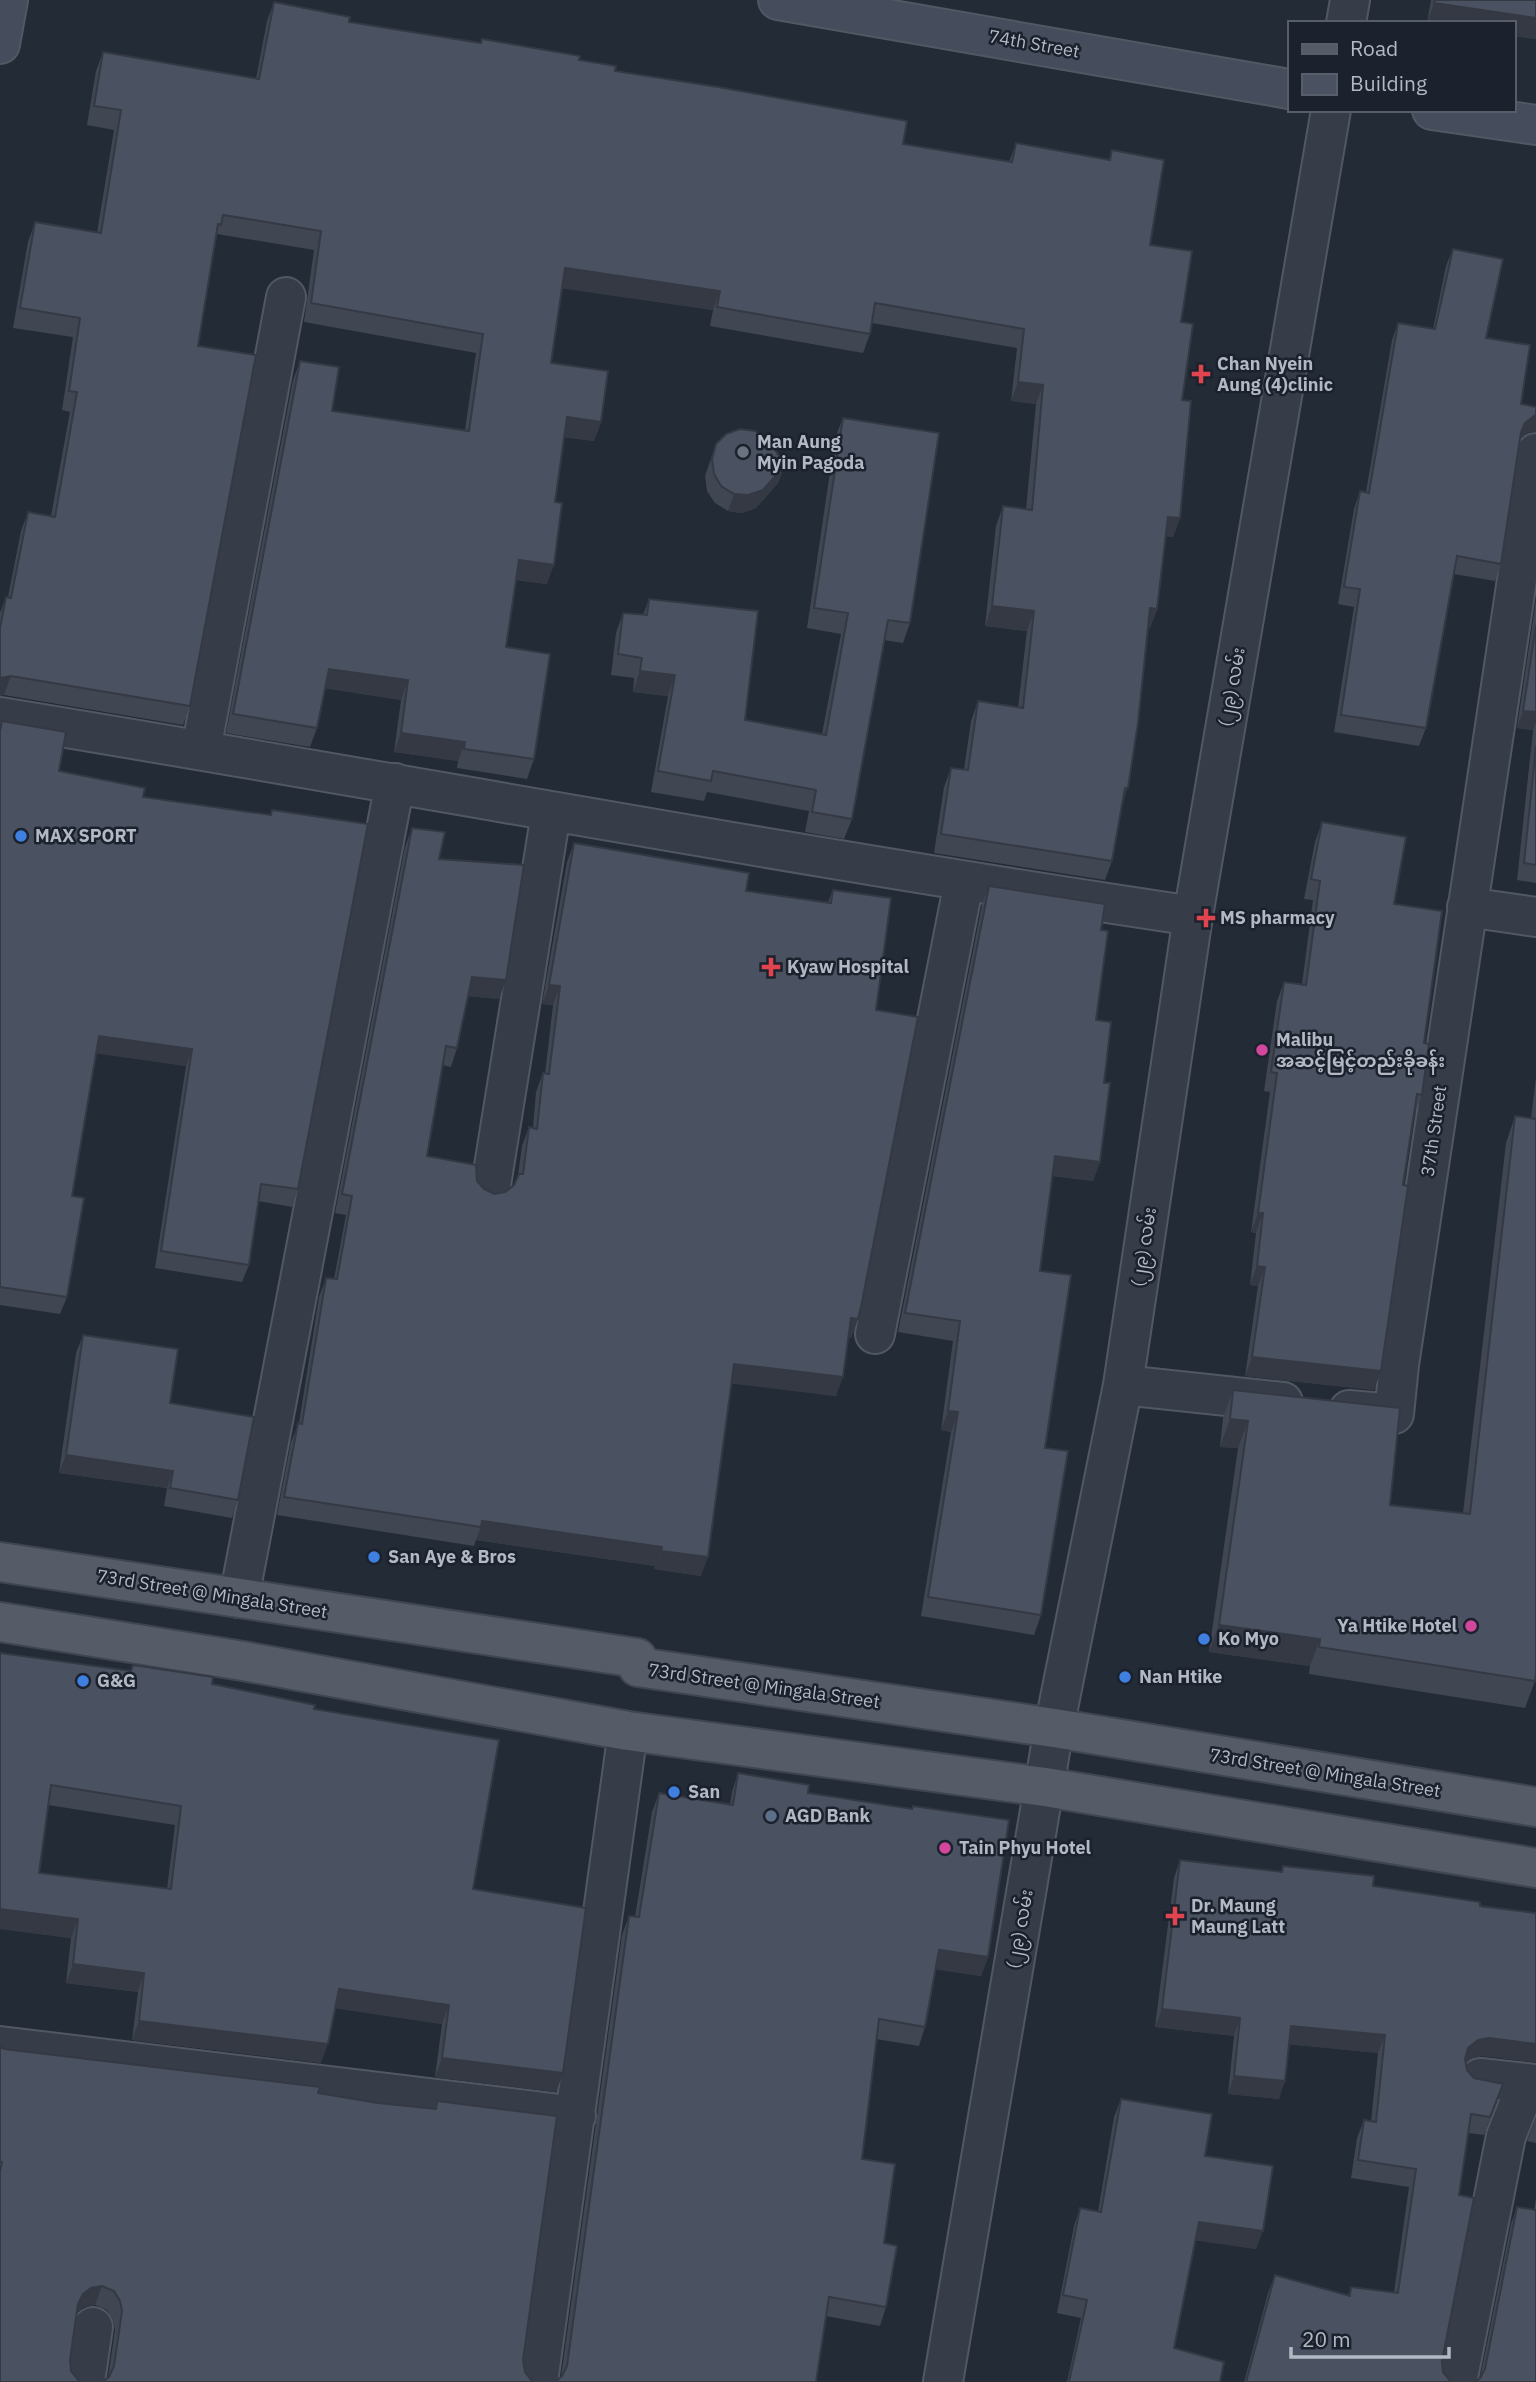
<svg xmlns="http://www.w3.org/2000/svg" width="1536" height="2382" viewBox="0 0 1536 2382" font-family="'IBM Plex Sans','Noto Sans Myanmar',sans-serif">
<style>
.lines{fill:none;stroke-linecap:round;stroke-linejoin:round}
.street-casing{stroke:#525863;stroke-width:42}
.secondary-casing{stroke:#525863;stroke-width:42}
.primary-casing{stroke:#404651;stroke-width:42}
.street{stroke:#373d48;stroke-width:38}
.secondary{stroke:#454c5b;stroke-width:38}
.primary{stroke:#555c68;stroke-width:38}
.wall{fill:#404753;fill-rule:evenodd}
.shaded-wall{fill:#343944}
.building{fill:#4a5261;stroke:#343944;stroke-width:2;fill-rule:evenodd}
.health-dot{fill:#e0444e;stroke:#1c222d;stroke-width:2.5}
.worship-dot{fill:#6b7280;stroke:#1c222d;stroke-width:2.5}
.shop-dot{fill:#3f7fe0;stroke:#1c222d;stroke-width:2.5}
.hotel-dot{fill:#d1479c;stroke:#1c222d;stroke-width:2.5}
.service-dot{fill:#5c6f8a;stroke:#1c222d;stroke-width:2.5}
.labels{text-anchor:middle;stroke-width:5;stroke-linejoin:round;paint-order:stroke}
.street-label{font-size:18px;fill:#b2b8c4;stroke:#1c222d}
.poi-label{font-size:18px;font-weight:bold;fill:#b2b8c4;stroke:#1c222d;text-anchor:start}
</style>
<rect width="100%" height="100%" fill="#232b37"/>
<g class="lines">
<defs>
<path id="street" d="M 1346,23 L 1350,0
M 0,717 C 398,782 794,857 1193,916
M 201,750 L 286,297
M 1467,907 L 1536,917
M 490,1191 L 551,813
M 875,1334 L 964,882
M 1123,1385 L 1283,1402
M 1349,1410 L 1394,1414 L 1399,1365 L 1536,453
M 239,1598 L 395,783
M 0,2046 L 576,2116
M 1480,2078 L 1536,2084
M 85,2382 L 93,2327
M 538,2382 L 628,1731
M 943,2382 L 1054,1728 L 1123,1385 L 1193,916 L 1331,110
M 1457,2382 L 1506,2136 L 1520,2101 L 1535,2084"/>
<path id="secondary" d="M 778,0 L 1289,89
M 0,44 L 8,0
M 1432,110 L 1536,125"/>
<path id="primary" d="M 0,1562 L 637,1658 L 638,1667 L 1054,1728 L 1536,1807
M 0,1622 L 243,1661 L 628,1731 L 1045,1787 L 1536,1868"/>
</defs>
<use href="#street" class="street-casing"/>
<use href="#secondary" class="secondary-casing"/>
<use href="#primary" class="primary-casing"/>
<use href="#street" class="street"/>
<use href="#secondary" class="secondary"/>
<use href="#primary" class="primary"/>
</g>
<path class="wall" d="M 1431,0 L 1536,0 L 1536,39 L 1513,36 L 1513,23 L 1427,23 Z
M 274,2 L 349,22 L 481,43 L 482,39 L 579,60 L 615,71 L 903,144 L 1009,162 L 1016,143 L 1109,160 L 1112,150 L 1181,322 L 1182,400 L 1180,518 L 1173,537 L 1165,536 L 1157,609 L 1150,628 L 1148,628 L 1121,807 L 1112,861 L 1105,880 L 934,853 L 944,787 L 951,768 L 964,770 L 971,721 L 978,701 L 1018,708 L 1027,631 L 985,626 L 996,526 L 1003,506 L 1026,509 L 1036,404 L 1011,401 L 1017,348 L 872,323 L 870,334 L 863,353 L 710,326 L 713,310 L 562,288 L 551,363 L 601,422 L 594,441 L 564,437 L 555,502 L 547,584 L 516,580 L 506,647 L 534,759 L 527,779 L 457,768 L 458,761 L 394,752 L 401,700 L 325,688 L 317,728 L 310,747 L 226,733 L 293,380 L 300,361 L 332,411 L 465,430 L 476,353 L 304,322 L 314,250 L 217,234 L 198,346 L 190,706 L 183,725 L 4,695 L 0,696 L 0,613 L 6,597 L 8,597 L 21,531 L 28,512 L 51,516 L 70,412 L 62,410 L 73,337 L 13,328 L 28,242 L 35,222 L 97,233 L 114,130 L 87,125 L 96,71 L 103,52 L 256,79 L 267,21 Z
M 1453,249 L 1486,338 L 1521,404 L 1527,433 L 1520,439 L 1501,564 L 1495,581 L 1454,574 L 1426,728 L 1419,746 L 1334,732 L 1354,607 L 1338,604 L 1354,509 L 1360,491 L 1366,492 L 1392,340 L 1398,323 L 1433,329 L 1446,266 Z
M 843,418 L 910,623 L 903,643 L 884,640 L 852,819 L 844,839 L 805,832 L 809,811 L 707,792 L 704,801 L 651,792 L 668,696 L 633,692 L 634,678 L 611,675 L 616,633 L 623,613 L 643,615 L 649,599 L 745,720 L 822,734 L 841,634 L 807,628 L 835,438 Z
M 716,444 L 785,465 L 778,483 L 756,508 L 742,513 L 728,511 L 715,503 L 707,491 L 705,476 Z
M 1536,600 L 1536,883 L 1517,880 L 1533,730 L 1517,728 Z
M 2,721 L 59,771 L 143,797 L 270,815 L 272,810 L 298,1189 L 292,1207 L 258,1201 L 249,1265 L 242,1282 L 155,1268 L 186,1066 L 96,1053 L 72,1196 L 67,1297 L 60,1314 L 0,1305 L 0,726 Z
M 1322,822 L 1394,904 L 1424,1043 L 1422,1095 L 1414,1114 L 1374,1390 L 1245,1376 L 1258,1286 L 1250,1285 L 1256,1233 L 1251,1232 L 1270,1092 L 1264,1091 L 1277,1001 L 1284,982 L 1302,984 L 1313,900 L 1304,899 L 1315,842 Z
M 412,828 L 439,859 L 499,999 L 468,996 L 457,1048 L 451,1067 L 442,1065 L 427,1156 L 477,1181 L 484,1189 L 494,1194 L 505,1192 L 514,1185 L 518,1175 L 522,1146 L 529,1127 L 533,1128 L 536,1092 L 543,1073 L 545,1074 L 553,1005 L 542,1004 L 567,862 L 574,843 L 746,891 L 828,902 L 833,890 L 876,1010 L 858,1319 L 851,1338 L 849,1337 L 836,1396 L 731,1383 L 701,1576 L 654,1569 L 655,1566 L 476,1540 L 474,1546 L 277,1515 L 291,1442 L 299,1423 L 319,1297 L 326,1278 L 334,1279 L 346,1215 L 335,1213 L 405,847 Z
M 989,886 L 1101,930 L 1096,1020 L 1104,1083 L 1100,1162 L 1093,1181 L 1052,1176 L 1040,1271 L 1045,1448 L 1041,1615 L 1034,1635 L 921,1616 L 951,1432 L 941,1430 L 953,1341 L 898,1332 L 982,905 Z
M 1536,1077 L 1536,1674 L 1535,1681 L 1525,1708 L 1309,1674 L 1310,1666 L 1209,1652 L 1238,1448 L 1220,1447 L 1223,1418 L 1233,1390 L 1390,1505 L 1463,1513 L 1506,1143 L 1515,1116 L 1531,1118 Z
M 83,1335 L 170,1403 L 238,1500 L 232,1518 L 164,1506 L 167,1488 L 59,1473 L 76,1353 Z
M 0,1653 L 130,1671 L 133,1665 L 314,1709 L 473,1889 L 563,2073 L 556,2092 L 435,2077 L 442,2024 L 335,2008 L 321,2063 L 132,2040 L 138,1992 L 66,1983 L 71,1938 L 0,1929 ZM 48,1805 L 175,1825 L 167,1889 L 39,1873 Z
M 738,1773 L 808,1793 L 912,1809 L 913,1806 L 988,1957 L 981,1976 L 936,1969 L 925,2027 L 919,2046 L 876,2039 L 862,2159 L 884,2243 L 886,2307 L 880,2326 L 826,2316 L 561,2377 L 622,1935 L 629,1916 L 635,1917 L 652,1812 L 659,1793 L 730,1804 L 732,1792 Z
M 1180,1860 L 1281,1872 L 1283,1866 L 1373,1886 L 1480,1906 L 1536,1913 L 1536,2062 L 1482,2056 L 1472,2058 L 1466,2063 L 1467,2070 L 1474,2078 L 1503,2084 L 1484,2135 L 1468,2133 L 1459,2195 L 1442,2361 L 1443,2372 L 1451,2382 L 1244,2382 L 1268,2293 L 1275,2275 L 1348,2296 L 1351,2287 L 1394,2292 L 1409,2187 L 1351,2178 L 1357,2138 L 1364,2120 L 1371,2122 L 1378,2053 L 1289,2044 L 1279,2099 L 1228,2094 L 1234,2036 L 1155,2027 L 1174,1878 Z
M 0,2047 L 4,2049 L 318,2093 L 378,2103 L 434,2109 L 437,2101 L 523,2360 L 525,2372 L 532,2381 L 108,2378 L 115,2330 L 113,2320 L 107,2310 L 95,2305 L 84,2307 L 77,2312 L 0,2382 Z
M 1121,2099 L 1205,2156 L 1256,2249 L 1195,2240 L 1174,2348 L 1220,2382 L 1067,2382 L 1081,2318 L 1057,2313 L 1074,2226 L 1080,2208 L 1098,2212 L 1114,2117 Z
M 1536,2118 L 1536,2143 L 1527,2141 Z
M 1536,2198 L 1536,2382 L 1480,2378 L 1511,2224 L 1517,2207 L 1534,2210 Z"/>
<path class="shaded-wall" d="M 1434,3 L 1536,18 L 1536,39 L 1513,36 L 1513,23 L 1427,23 Z
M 565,268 L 720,291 L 713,310 L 558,288 Z
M 1018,382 L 1043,385 L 1036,404 L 1011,401 Z
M 1536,415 L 1536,432 L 1527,433 L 1519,440 L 1515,449 L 1525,423 L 1534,416 Z
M 567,417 L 601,422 L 594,441 L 560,437 Z
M 785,465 L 778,483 L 756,508 L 742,513 L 728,511 L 734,494 Z
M 1168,517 L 1180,518 L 1173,537 L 1161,536 Z
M 519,560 L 554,565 L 547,584 L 512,579 Z
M 992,606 L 1034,611 L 1027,631 L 985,626 Z
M 1150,608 L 1157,609 L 1150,628 L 1143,627 Z
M 329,669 L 408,680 L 401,700 L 322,688 Z
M 640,671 L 675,675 L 668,696 L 633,692 Z
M 11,676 L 4,695 L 0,696 L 0,678 Z
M 1523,711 L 1536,712 L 1536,722 L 1533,730 L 1517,728 Z
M 401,733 L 465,742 L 458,761 L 394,752 Z
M 1125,788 L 1128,788 L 1121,807 Z
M 472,977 L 506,980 L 499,999 L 465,996 Z
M 549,985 L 560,986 L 553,1005 L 542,1004 Z
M 99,1036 L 192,1049 L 186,1066 L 93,1053 Z
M 1055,1156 L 1100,1162 L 1093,1181 L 1048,1175 Z
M 1258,1213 L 1263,1213 L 1256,1233 L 1251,1232 Z
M 1257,1266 L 1265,1267 L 1258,1286 L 1250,1285 Z
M 851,1318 L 858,1319 L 851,1338 L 844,1337 Z
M 1252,1357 L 1381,1371 L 1374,1390 L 1245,1376 Z
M 734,1364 L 843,1377 L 836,1396 L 727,1383 Z
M 948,1411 L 958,1412 L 951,1432 L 941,1430 Z
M 1230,1419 L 1248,1421 L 1238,1448 L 1220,1447 Z
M 66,1455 L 173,1471 L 167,1488 L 59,1473 Z
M 482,1521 L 662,1547 L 655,1566 L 476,1540 L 481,1527 Z
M 661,1551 L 708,1557 L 701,1576 L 654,1569 Z
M 1219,1625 L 1320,1639 L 1310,1666 L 1209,1652 Z
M 0,1909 L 78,1919 L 71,1938 L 0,1929 Z
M 939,1950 L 988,1957 L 981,1976 L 932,1969 Z
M 73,1964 L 144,1973 L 138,1992 L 66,1983 Z
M 339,1989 L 449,2005 L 442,2024 L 332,2008 Z
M 1162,2009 L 1240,2018 L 1234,2036 L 1155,2027 Z
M 139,2021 L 328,2044 L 321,2063 L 132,2040 Z
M 1291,2026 L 1385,2035 L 1378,2053 L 1285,2044 Z
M 1489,2038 L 1536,2044 L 1536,2062 L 1482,2056 L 1472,2058 L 1462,2066 L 1468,2048 L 1478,2040 Z
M 442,2058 L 563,2073 L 556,2092 L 435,2077 Z
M 1234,2076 L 1285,2081 L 1279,2099 L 1228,2094 Z
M 1199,2222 L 1263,2231 L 1256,2249 L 1192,2240 Z
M 102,2286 L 95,2305 L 84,2307 L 76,2313 L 78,2304 L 83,2294 L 91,2288 Z"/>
<path class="building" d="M 1435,0 L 1536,0 L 1536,18 L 1434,3 Z
M 274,2 L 350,17 L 349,22 L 481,43 L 482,39 L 580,56 L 579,60 L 616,66 L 615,71 L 718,87 L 907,121 L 903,144 L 1012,162 L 1016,143 L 1110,160 L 1112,150 L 1164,160 L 1150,245 L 1192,251 L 1181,322 L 1193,324 L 1182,400 L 1191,401 L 1180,518 L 1168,517 L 1157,609 L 1150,608 L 1138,723 L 1128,788 L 1125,788 L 1112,861 L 941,834 L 951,768 L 968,770 L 978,701 L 1023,708 L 1034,611 L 992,606 L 1003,506 L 1032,510 L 1043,385 L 1018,382 L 1024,329 L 875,303 L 870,334 L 717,307 L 720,291 L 565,268 L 551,363 L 608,371 L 601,422 L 567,417 L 555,502 L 562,503 L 554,565 L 519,560 L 506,647 L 550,654 L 534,759 L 464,749 L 465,742 L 401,733 L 408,680 L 329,669 L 317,728 L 233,714 L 300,361 L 339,367 L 332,411 L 469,431 L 483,334 L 311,303 L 321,231 L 223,215 L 221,225 L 218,224 L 198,346 L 256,355 L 190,706 L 11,676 L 0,678 L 0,628 L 6,597 L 11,598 L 28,512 L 55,517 L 77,392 L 69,391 L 80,318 L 20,308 L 35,222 L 101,233 L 121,110 L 94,106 L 103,52 L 259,79 Z
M 1453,249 L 1503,259 L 1486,338 L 1530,345 L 1521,404 L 1536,407 L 1536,415 L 1534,416 L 1525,423 L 1521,432 L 1501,564 L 1457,556 L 1426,728 L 1341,715 L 1360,589 L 1344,587 L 1360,491 L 1369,493 L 1398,323 L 1435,329 Z
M 843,418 L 939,433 L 910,623 L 888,620 L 852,819 L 812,812 L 816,790 L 713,771 L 711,781 L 658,771 L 675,675 L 640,671 L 642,658 L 618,654 L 623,613 L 647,615 L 649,599 L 758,611 L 745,720 L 826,735 L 848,613 L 814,608 Z
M 740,429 L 755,431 L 767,438 L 785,465 L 763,490 L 748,495 L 734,494 L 721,486 L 714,474 L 712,459 L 716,444 L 726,434 Z
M 1536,625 L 1536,712 L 1523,711 Z
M 2,721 L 66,732 L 59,771 L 145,788 L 143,797 L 271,815 L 272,810 L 368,824 L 298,1189 L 261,1184 L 249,1265 L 161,1251 L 192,1049 L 99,1036 L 72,1196 L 84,1198 L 67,1297 L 0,1287 L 0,731 Z
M 1536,746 L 1536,865 L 1524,863 Z
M 1322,822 L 1406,837 L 1394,904 L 1442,911 L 1424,1043 L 1429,1044 L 1422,1095 L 1417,1094 L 1403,1185 L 1408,1186 L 1381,1371 L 1252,1357 L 1265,1267 L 1257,1266 L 1263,1213 L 1258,1213 L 1277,1073 L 1271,1072 L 1284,982 L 1306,985 L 1320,881 L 1311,879 Z
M 412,828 L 445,832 L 439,859 L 524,865 L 506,980 L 472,977 L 457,1048 L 446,1046 L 427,1156 L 476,1165 L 477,1181 L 484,1189 L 494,1194 L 505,1192 L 514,1185 L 519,1174 L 523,1174 L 529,1127 L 537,1129 L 543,1073 L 549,1074 L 560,986 L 549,985 L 574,843 L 749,873 L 746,891 L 831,903 L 833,890 L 891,898 L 876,1010 L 918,1017 L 861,1307 L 858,1319 L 851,1318 L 843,1377 L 734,1364 L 708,1557 L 661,1551 L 662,1547 L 482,1521 L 481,1527 L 284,1497 L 298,1423 L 302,1424 L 326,1278 L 337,1279 L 352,1196 L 342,1194 Z
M 989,886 L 1105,904 L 1101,930 L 1108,931 L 1096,1020 L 1111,1022 L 1104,1083 L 1110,1083 L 1100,1162 L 1055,1156 L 1040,1271 L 1071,1275 L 1045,1448 L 1068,1451 L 1041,1615 L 928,1597 L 958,1412 L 948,1411 L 960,1321 L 905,1313 Z
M 1515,1116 L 1536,1119 L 1536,1674 L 1535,1681 L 1319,1647 L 1320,1639 L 1219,1625 L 1248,1421 L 1230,1419 L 1233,1390 L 1400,1408 L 1390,1505 L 1470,1514 Z
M 83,1335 L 178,1349 L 170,1403 L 254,1417 L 238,1500 L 170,1488 L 173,1471 L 66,1455 Z
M 0,1653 L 131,1671 L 133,1665 L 213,1677 L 212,1684 L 315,1705 L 314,1709 L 499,1740 L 473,1889 L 586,1908 L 563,2073 L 442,2058 L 449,2005 L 339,1989 L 328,2044 L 139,2021 L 144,1973 L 73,1964 L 78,1919 L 0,1909 ZM 51,1785 L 181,1806 L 171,1889 L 39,1873 Z
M 738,1773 L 809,1785 L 808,1793 L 912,1809 L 913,1806 L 1009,1820 L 988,1957 L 939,1950 L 925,2027 L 879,2019 L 862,2159 L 895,2164 L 884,2243 L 897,2246 L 886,2307 L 829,2297 L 816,2382 L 555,2382 L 562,2376 L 567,2366 L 629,1916 L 639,1917 L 659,1793 L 733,1805 Z
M 1180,1860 L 1282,1872 L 1283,1866 L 1374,1876 L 1373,1886 L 1480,1902 L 1480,1906 L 1536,1913 L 1536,2044 L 1489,2038 L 1478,2040 L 1468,2048 L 1465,2059 L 1467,2070 L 1474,2078 L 1503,2084 L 1490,2117 L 1471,2114 L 1459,2195 L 1474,2198 L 1442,2361 L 1443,2372 L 1451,2382 L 1246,2382 L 1275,2275 L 1350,2296 L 1351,2287 L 1398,2293 L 1416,2169 L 1358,2160 L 1364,2120 L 1376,2122 L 1385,2035 L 1291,2026 L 1285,2081 L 1234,2076 L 1240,2018 L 1162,2009 Z
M 0,2047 L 4,2049 L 320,2087 L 318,2093 L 378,2103 L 436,2109 L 437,2101 L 557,2116 L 523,2360 L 525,2372 L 532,2381 L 535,2382 L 102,2382 L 109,2377 L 114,2366 L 122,2311 L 120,2301 L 114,2291 L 102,2286 L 91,2288 L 83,2294 L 78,2304 L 70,2360 L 71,2371 L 79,2381 L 82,2382 L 0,2382 L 0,2172 L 2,2162 L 0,2162 Z
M 1121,2099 L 1212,2114 L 1205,2156 L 1273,2166 L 1263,2231 L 1199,2222 L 1174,2348 L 1224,2362 L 1220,2382 L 1069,2382 L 1087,2300 L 1063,2295 L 1080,2208 L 1101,2212 Z
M 1517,2207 L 1536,2210 L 1536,2382 L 1475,2382 L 1480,2378 L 1485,2369 Z"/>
<g class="health-dot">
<path d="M1197.5 363.5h7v7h7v7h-7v7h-7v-7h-7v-7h7z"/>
<path d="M1202.5 907.5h7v7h7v7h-7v7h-7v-7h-7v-7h7z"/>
<path d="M767.5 956.5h7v7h7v7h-7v7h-7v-7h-7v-7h7z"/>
<path d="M1171.5 1905.5h7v7h7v7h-7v7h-7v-7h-7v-7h7z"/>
</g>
<circle class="worship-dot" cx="743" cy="452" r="7"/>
<g class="shop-dot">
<circle cx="21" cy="836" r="7"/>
<circle cx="374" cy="1557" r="7"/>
<circle cx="1204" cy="1639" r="7"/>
<circle cx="1125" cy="1677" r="7"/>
<circle cx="83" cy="1681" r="7"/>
<circle cx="674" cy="1792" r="7"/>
</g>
<g class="hotel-dot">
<circle cx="1262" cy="1050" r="7"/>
<circle cx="1471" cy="1626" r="7"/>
<circle cx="945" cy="1848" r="7"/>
</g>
<circle class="service-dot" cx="771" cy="1816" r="7"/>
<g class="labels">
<g class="street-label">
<text transform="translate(1034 44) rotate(10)" y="6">74th Street</text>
<text transform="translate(1232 687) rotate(-80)" y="6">(၂၉) လမ်း</text>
<text transform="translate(1434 1131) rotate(-82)" y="6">37th Street</text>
<text transform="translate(1144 1247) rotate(-81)" y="6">(၂၉) လမ်း</text>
<text transform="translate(212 1594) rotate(9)" y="6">73rd Street @ Mingala Street</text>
<text transform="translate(764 1686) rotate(8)" y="6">73rd Street @ Mingala Street</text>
<text transform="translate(1325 1773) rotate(9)" y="6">73rd Street @ Mingala Street</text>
<text transform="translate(1020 1929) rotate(-80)" y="6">(၂၉) လမ်း</text>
</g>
<g class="poi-label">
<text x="1217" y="370">Chan Nyein<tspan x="1217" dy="21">Aung (4)clinic</tspan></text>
<text x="757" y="448">Man Aung<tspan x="757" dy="21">Myin Pagoda</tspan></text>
<text x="35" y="842">MAX SPORT</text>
<text x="1220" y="924">MS pharmacy</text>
<text x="787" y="973">Kyaw Hospital</text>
<text x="1276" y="1046">Malibu<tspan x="1276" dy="21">အဆင့်မြင့်တည်းခိုခန်း</tspan></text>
<text x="388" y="1563">San Aye &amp; Bros</text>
<text x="1457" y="1632" text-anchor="end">Ya Htike Hotel</text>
<text x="1218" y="1645">Ko Myo</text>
<text x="1139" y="1683">Nan Htike</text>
<text x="97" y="1687">G&amp;G</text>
<text x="688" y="1798">San</text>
<text x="785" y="1822">AGD Bank</text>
<text x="959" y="1854">Tain Phyu Hotel</text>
<text x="1191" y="1912">Dr. Maung<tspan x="1191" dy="21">Maung Latt</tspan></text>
</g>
</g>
<rect x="1288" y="21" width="228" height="91" fill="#1c222d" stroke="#585e69" stroke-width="2"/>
<rect x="1302" y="44" width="35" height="10" fill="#555c68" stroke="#585e69" stroke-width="2"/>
<text x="1350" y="56" font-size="21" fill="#b2b8c4">Road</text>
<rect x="1302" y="74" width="35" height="21" fill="#4a5261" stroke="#585e69" stroke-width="2"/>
<text x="1350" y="91" font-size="21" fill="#b2b8c4">Building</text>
<path d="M1291 2347v10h158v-10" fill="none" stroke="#b2b8c4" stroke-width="3.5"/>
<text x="1302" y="2347" font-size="21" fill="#b2b8c4" stroke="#1c222d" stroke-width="5" paint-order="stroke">20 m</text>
</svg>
